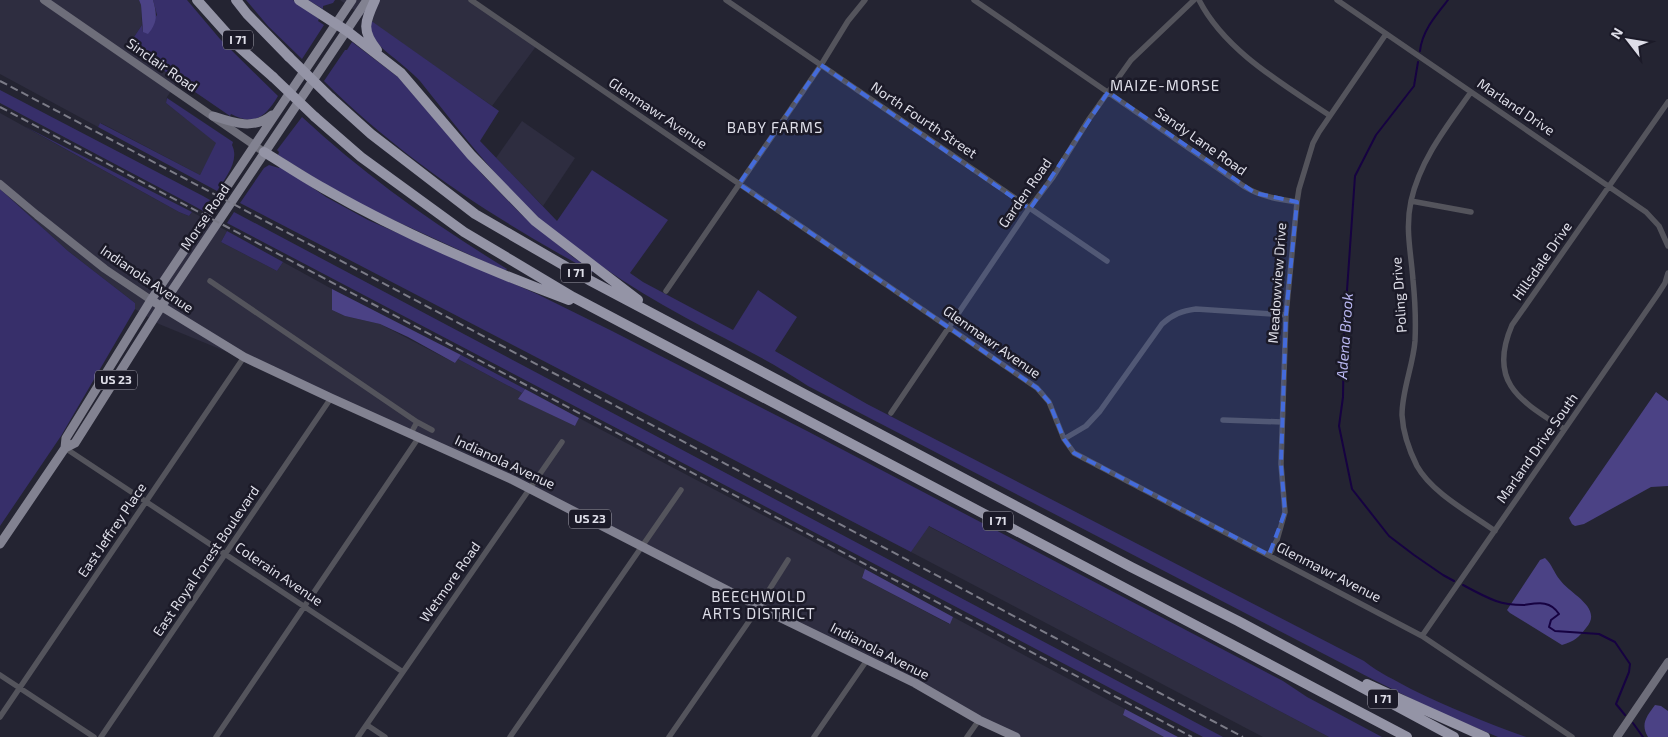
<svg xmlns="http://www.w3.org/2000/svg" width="1668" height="737" viewBox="0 0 1668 737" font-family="'Exo 2',sans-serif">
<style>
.built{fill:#2e2d40}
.green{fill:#372f6a}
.forest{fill:#4b4285}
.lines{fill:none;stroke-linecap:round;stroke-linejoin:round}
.stream{stroke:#160241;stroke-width:2}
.minor{stroke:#54545c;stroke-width:5.5}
.secondary{stroke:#6e6e7a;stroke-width:8}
.primary{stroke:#828291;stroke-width:9}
.motorway{stroke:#9494a6;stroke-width:10}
.rail{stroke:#7b7b87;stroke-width:2;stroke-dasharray:8 4;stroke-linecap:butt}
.motorway-bridge{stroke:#9494a6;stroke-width:10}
.marked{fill:#446bdb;fill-opacity:0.2;stroke:#446bdb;stroke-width:4;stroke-dasharray:10 6;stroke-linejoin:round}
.labels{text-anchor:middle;stroke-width:5;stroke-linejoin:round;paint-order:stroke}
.shield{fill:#1b1a28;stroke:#a4a3ae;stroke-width:1}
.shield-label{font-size:12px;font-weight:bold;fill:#dedee8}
.street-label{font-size:14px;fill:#dedee8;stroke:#1b1a28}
.neighbourhood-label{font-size:15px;letter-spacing:1px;fill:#dedee8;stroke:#1b1a28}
.water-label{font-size:15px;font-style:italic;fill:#bab8f2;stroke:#1b1a28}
</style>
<rect width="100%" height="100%" fill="#242432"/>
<path class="built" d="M 0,0 L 139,0 L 141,5 L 142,25 L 128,46 L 178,81 L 167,97 L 166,103 L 217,143 L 200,175 L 101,123 L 98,127 L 0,74 Z
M 340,0 L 471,0 L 537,45 L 492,106 Z
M 0,113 L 179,212 L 189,216 L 192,212 L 227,231 L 221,242 L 277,271 L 283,262 L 332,289 L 332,310 L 345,316 L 380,324 L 455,363 L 458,359 L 522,393 L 519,399 L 575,426 L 579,418 L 865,569 L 862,578 L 949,624 L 953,617 L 1125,709 L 1123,715 L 1164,737 L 1018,737 L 530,490 L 237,356 L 159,324 L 135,309 L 135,303 L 68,251 L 0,189 Z
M 522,121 L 575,158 L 543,206 L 496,158 Z
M 928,526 L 1329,737 L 1263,737 L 911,552 Z"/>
<path class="green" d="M 153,0 L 187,0 L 220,39 L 278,96 C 266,116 255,127 231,114 L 230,116 L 128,46 L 142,25 L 143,32 L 157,15 Z
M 246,0 L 293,0 L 319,19 L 318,21 L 324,25 L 302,59 L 268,26 Z
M 308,0 L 335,0 L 333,3 L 323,6 L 323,9 Z
M 370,20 L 499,111 L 480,141 L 557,221 L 592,170 L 668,220 L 630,273 L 643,282 L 733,330 L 758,290 L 797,317 L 775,351 L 867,404 L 1364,661 C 1379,673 1395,680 1411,689 C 1448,707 1487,723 1526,737 L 1498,737 L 1434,710 L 1374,680 L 808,386 C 762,355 711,333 663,305 C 633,288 603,268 574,247 C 513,202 468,141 420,81 C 416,77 411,72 406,68 C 391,54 369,44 370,20 Z
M 352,42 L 398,77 L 482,174 L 522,215 L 573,257 L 593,271 L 592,272 C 495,219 403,160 324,81 L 345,50 L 347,50 Z
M 0,90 L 203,196 L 210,200 L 203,211 L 196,207 L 0,103 Z
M 167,98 L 233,142 L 232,145 C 240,161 225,178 217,191 L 98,127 L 100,123 L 200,175 L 216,143 L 166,103 Z
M 302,117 C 364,175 434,224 507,269 L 505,271 L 352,201 L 278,155 L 279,152 L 277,150 Z
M 24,126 L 192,212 L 189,216 L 179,212 Z
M 269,165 L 279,168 L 281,166 L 326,197 L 368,220 L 537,294 L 612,331 L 809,432 L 1283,681 L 1307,697 L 1382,737 L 1329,737 L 929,526 L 911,552 L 240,203 L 264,168 Z
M 0,189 L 68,251 L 135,303 L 135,309 L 61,436 L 0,526 Z
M 234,212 L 1223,737 L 1203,737 L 227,223 Z
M 227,231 L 283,262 L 277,271 L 221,242 Z
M 461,355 L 525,389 L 522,393 L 458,359 Z"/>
<path class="forest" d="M 139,0 L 153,0 C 157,14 158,22 148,34 L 143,32 L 141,5 Z
M 332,289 L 461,355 L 455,363 L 408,337 L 380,324 L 345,316 L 332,310 Z
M 525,389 L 579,418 L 575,426 L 518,399 Z
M 1656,392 L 1668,401 L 1668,486 L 1651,487 L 1584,524 L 1575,526 L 1572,524 L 1569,518 Z
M 1545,558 C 1552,564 1554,573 1560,580 C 1570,594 1604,608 1586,628 C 1578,638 1575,641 1562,645 L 1510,613 L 1507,610 L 1540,560 Z
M 865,569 L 953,617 L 950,624 L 862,578 Z
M 1655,705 L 1661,706 L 1668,711 L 1668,737 L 1648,737 C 1640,724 1647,716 1655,705 Z
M 1125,709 L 1178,737 L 1164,737 L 1123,715 Z"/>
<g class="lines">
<path class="stream" d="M 1420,51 C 1422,31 1436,15 1448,0
M 1418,62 L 1414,86 L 1376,135 L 1355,176 L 1344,333 L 1343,397 L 1339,426 L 1352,489 L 1389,536 L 1414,555 L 1443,575 L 1454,581
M 1463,585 C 1474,591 1485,597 1496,601 C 1504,604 1516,605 1524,605 C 1538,603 1550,600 1559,614 L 1551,620 L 1549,627 L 1555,631 L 1599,634 L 1615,642 L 1630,664 L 1629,672 L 1616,704 L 1625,715
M 1633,723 L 1643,737"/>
<path class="minor" d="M 471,0 L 1037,388 L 1049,402 L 1064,439 L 1074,453 L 1422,636 L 1572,737
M 726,0 L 1107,261
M 974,0 L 1245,187 C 1262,197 1278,199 1297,202
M 1199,0 C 1225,51 1283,84 1329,115
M 1337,0 L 1646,212 L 1659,226 L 1668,246
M 1471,92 C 1447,126 1420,160 1411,201 C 1405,229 1411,252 1413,280 C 1415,300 1416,320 1415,341 C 1413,366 1402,390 1402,415 C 1403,433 1409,450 1417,466 C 1432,493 1470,513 1495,531
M 1411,201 L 1471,212
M 210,281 L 417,422 L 411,433
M 666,291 L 821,65 L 848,21 L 865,0
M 891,413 L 1028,210 L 1053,177 L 1089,119 L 1131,60 L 1194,0
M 1223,420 L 1282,422
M 417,422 L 432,430
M 1564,429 C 1521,401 1487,383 1512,325 L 1668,102
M 1064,439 L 1086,426 L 1100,411 L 1162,324 C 1173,314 1182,311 1196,309 L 1286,315
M 65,448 L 403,672
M 1269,555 L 1277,540 L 1285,512 L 1281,464 L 1286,315 L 1297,202 L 1299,189 L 1313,143 L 1319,132 L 1386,34
M 1422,636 L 1658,294 L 1665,283 L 1668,273
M 0,675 L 94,737
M 0,717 L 244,357
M 367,725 L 385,737
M 101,737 L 331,398
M 216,737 L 419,437
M 358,737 L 562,442
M 510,737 L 681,490
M 669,737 L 752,617 L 788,560
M 814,737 L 867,660
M 967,737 L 979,720"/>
<path class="secondary" d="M 44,0 L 264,152
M 0,184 L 37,215 L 105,269 L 151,300
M 1617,737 L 1668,662"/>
<path class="primary" d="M 213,116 C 234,123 254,130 272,115
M 151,300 L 244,357 L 331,398 L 513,480 L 777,616 L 915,683 L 979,720 L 1016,737
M 65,448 L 75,443 L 161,307 L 367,0
M 0,544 L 65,448 L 66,438 L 151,300 L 352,0"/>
<path class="motorway" d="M 197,0 L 239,47 L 273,77
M 236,0 L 247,14 L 289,57
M 299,0 L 347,31 L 401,73 L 471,155 L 535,221 L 638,300
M 375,0 C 365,22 361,30 377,50
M 331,98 L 371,134 L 475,214 L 589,280 L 1131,567 L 1238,621 L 1454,737
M 315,117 L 361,157 L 464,232 L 573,297 L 1407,737
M 264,152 C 284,164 303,177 323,188 C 401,233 485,269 569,300
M 1367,684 L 1485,737"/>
<path class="rail" d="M 0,81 L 1243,737
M 0,107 L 1192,737"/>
<path class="motorway-bridge" d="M 289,57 L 331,98
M 273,77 L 315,117"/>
</g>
<path class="marked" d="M 821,65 L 1030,209 L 1108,92 L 1255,193 L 1297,202 L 1286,315 L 1281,464 L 1285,512 L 1269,555 L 1074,453 L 1064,439 L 1049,402 L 1037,388 L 739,184 Z"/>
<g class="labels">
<g class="shield">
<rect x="223" y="30.5" width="30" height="19" rx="4"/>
<rect x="561" y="263.5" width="30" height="19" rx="4"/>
<rect x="95" y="370.5" width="42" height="19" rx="4"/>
<rect x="569" y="509.5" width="42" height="19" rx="4"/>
<rect x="983" y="511.5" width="30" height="19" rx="4"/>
<rect x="1368" y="689.5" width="30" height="19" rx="4"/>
</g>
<g class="shield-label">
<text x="238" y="44">I 71</text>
<text x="576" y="277">I 71</text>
<text x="116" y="384">US 23</text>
<text x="590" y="523">US 23</text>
<text x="998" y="525">I 71</text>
<text x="1383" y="703">I 71</text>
</g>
<g class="street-label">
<text transform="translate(162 65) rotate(35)" y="5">Sinclair Road</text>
<text transform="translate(1516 107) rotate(34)" y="5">Marland Drive</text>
<text transform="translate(658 113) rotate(34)" y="5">Glenmawr Avenue</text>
<text transform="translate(924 120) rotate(34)" y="5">North Fourth Street</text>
<text transform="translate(1201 141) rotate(35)" y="5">Sandy Lane Road</text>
<text transform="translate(1025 193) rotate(-55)" y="5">Garden Road</text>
<text transform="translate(205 217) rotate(-56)" y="5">Morse Road</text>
<text transform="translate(1542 261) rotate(-55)" y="5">Hillsdale Drive</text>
<text transform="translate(147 279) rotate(34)" y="5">Indianola Avenue</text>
<text transform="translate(1277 283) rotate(-86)" y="5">Meadowview Drive</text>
<text transform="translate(1399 295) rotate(-94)" y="5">Poling Drive</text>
<text transform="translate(992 342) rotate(35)" y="5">Glenmawr Avenue</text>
<text transform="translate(1537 448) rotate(-55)" y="5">Marland Drive South</text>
<text transform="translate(505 462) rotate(25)" y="5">Indianola Avenue</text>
<text transform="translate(112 530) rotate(-56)" y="5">East Jeffrey Place</text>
<text transform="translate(206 561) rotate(-56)" y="5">East Royal Forest Boulevard</text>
<text transform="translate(1329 572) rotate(27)" y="5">Glenmawr Avenue</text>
<text transform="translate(279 574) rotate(34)" y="5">Colerain Avenue</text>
<text transform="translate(450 582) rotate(-55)" y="5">Wetmore Road</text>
<text transform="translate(880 651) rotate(27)" y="5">Indianola Avenue</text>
</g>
<g class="neighbourhood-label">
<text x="1165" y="91">MAIZE-MORSE</text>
<text x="775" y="133">BABY FARMS</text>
<text x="759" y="602">BEECHWOLD<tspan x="759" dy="17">ARTS DISTRICT</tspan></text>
</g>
<g class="water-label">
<text transform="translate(1345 336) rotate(-86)" y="5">Adena Brook</text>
</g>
</g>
<g transform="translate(1628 40) rotate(301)" stroke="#1b1a28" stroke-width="4" paint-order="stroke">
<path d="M0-4L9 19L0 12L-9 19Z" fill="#dedee8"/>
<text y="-8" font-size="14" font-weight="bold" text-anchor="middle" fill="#dedee8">N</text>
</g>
</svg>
